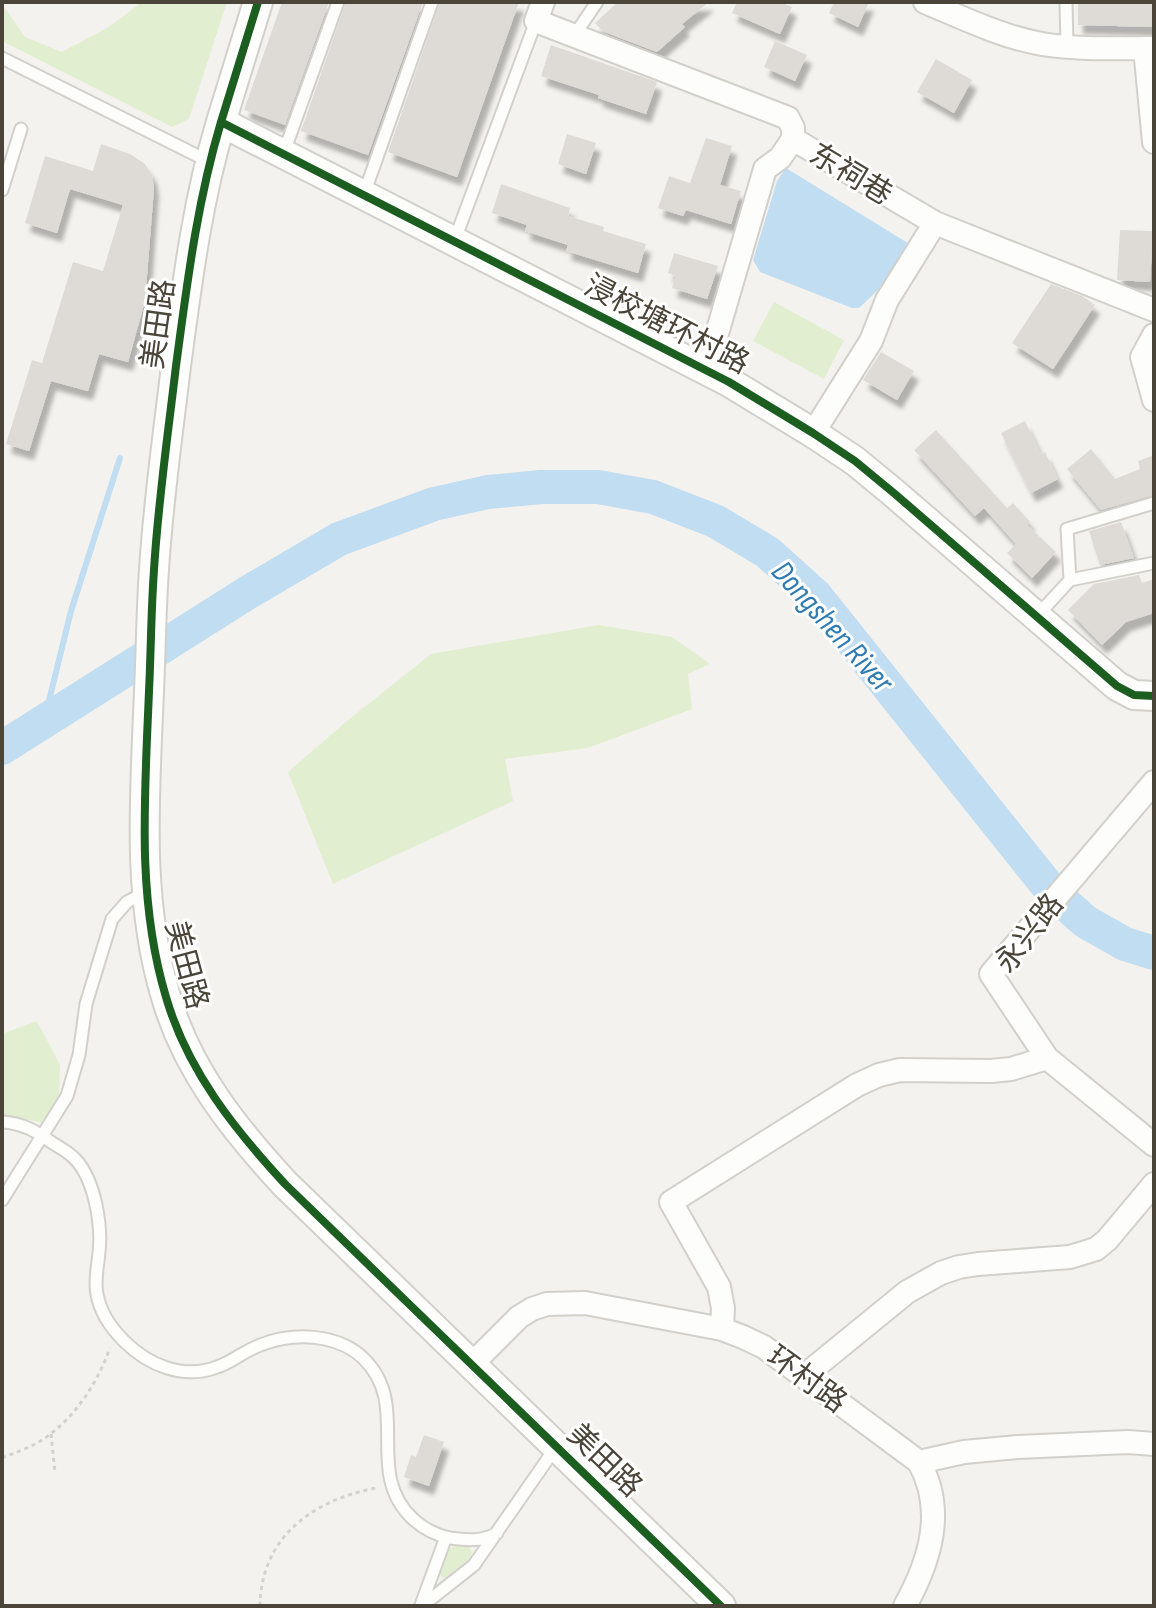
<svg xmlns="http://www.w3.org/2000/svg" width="1156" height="1608" viewBox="0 0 1156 1608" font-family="'Sofia Sans Condensed','Noto Sans SC',sans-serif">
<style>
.green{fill:#e1eecf}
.water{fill:#c0ddf1}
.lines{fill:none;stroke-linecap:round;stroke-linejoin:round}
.stream{stroke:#c0ddf1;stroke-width:6}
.river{stroke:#c0ddf1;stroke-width:34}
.building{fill:#dedbd6;filter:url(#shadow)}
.service-casing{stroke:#d2d0cb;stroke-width:15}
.minor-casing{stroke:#d2d0cb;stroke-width:26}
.tertiary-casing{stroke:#d2d0cb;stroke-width:32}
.path{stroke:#d3d2cc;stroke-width:3;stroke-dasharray:4 4;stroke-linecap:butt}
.service{stroke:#fdfdfc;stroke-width:11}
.minor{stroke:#fdfdfc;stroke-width:22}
.tertiary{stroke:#fdfdfc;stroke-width:28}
.cycleway-casing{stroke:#fff;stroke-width:13}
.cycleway{stroke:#1b5e20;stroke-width:8}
.labels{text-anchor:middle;stroke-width:6;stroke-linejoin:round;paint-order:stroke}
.street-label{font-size:30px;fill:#4b4439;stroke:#fff}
.water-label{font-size:32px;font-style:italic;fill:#2e7ab2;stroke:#fff}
</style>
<defs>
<filter id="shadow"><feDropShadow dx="5" dy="9" stdDeviation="2" flood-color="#0004"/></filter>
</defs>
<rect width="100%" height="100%" fill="#f4f2ee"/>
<path class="green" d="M 142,2 L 227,2 L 189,119 L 172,127 L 2,41 L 2,4 L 25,37 L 62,52 L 109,27 Z
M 774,302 L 844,340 L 824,379 L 753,341 Z
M 598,625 L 672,637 L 710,664 L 688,674 L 692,709 L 588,748 L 505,759 L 513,801 L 333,884 L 288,772 L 347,721 L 431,654 Z
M 37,1021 L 60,1065 L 59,1094 L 43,1123 L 7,1115 L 2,1115 L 2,1034 Z
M 456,1545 L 470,1548 L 472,1552 L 470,1558 L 447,1578 L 443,1578 L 440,1575 L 448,1550 Z"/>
<path class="water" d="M 786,168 L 911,245 L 878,290 L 859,308 L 852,308 L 760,272 L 753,260 L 777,181 Z"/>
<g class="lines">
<path class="stream" d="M 44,721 L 71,611 L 120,458"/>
<path class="river" d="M 2,748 L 247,593 L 339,539 L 434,504 L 488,492 L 542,487 L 598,487 L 653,497 L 715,521 L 767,552 L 816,596 L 1054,894 L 1086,922 L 1125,944 L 1154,953"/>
</g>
<path class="building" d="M 282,2 L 329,2 L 285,125 L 244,110 Z
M 346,2 L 423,2 L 368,155 L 301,131 Z
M 440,2 L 519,2 L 457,177 L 388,152 Z
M 618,2 L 709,2 L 682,24 L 685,27 L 657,52 L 602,31 L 595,23 Z
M 737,2 L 780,2 L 792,7 L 780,34 L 732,13 Z
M 834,2 L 869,2 L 858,27 L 829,13 Z
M 1078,2 L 1154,2 L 1154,27 L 1078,25 Z
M 775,41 L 807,55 L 795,81 L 764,67 Z
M 551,45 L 657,82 L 646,114 L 598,98 L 599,95 L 541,76 Z
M 936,59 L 972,80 L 954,113 L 917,92 Z
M 567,134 L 596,143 L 586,174 L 558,164 Z
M 706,138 L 732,146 L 720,185 L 741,191 L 731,224 L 686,210 L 683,216 L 658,208 L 669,176 L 690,183 Z
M 101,144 L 130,154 L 144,163 L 152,175 L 154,188 L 145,301 L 128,362 L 99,354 L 88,391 L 51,381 L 29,451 L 6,444 L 32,360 L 42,363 L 73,262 L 103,271 L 123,205 L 70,189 L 57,233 L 25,223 L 45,156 L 93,171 Z
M 501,184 L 570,208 L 568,216 L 604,227 L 603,231 L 646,244 L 638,273 L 566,251 L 568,245 L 525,231 L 527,225 L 492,213 Z
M 1120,230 L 1153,231 L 1150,282 L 1117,280 Z
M 674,253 L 718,266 L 707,299 L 672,288 L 676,276 L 668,273 Z
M 1051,284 L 1082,296 L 1095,305 L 1053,369 L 1012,343 Z
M 881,352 L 914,371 L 897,400 L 863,380 Z
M 1025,421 L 1041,454 L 1045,452 L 1058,479 L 1031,493 L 1001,433 Z
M 936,430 L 1007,508 L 1013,503 L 1030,522 L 1027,525 L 1056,552 L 1032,578 L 1007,553 L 1016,544 L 984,508 L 975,516 L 914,450 Z
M 1091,449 L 1115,479 L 1140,469 L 1138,461 L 1154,455 L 1154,495 L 1101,510 L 1067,469 Z
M 1121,522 L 1134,558 L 1100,565 L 1089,531 Z
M 1139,575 L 1142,583 L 1154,579 L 1154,613 L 1126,622 L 1102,645 L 1068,610 L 1094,584 Z
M 424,1435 L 444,1442 L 429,1486 L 404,1477 L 411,1455 L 416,1457 Z"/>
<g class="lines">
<defs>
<path id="service" d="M 1066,2 L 1067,47
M 574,36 L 597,2
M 2,58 L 208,161
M 284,152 L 338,2
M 2,190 L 21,129
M 364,194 L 432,2
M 454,242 L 536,21
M 1070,580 L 1067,529 L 1154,503
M 1037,616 L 1070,580 L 1154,563
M 2,1122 C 22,1123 36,1131 51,1142 C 60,1148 69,1152 76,1160 C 95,1181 102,1225 99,1252 C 98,1266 94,1280 97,1294 C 100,1312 111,1328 124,1341 C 148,1365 183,1380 217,1367 C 227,1364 235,1358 244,1353 C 268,1339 297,1333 325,1339 C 339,1342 353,1348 363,1358 C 413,1406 362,1471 413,1519 C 424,1529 435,1535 450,1538 C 466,1540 483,1542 497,1533
M 2,1200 L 67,1096 L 79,1055 L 86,1004 L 112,919 L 127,902 L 144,893
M 421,1605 L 446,1537
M 422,1606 L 474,1565 L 556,1447"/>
<path id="minor" d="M 543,2 L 536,21 L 788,118 L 793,128 L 793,139 L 935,223 L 1154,310
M 925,2 C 963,18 1002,37 1042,44 C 1079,50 1117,48 1154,48
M 1145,48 L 1154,142
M 1154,335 L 1142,357 L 1154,400
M 706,371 L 765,169 L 780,158 L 793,139
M 813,433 L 871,341 L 887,300 L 935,223
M 1154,782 L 991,974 L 1047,1058 L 1154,1145
M 722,1329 L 723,1308 L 719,1287 L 671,1202 L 857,1085 L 879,1075 L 900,1070 L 991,1071 L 1011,1069 L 1047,1058
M 471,1365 L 519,1317 L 532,1309 L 547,1304 L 585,1303 L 722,1329 L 743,1337 L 764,1347 L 919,1462 L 964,1452 L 1018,1447 L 1128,1442 L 1154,1444
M 804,1376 L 907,1292 L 941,1273 L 959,1267 L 978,1264 L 1070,1257 L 1096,1249 L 1107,1240 L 1154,1184
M 905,1606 C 930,1561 946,1510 919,1462"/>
<path id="tertiary" d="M 258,2 L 221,122 L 729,382 L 813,433 L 855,461 L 895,494 L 1117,686 L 1134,695 L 1154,696
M 221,122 C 197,202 187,284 176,366 C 168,434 158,502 154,570 C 151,611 151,651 149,691 C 145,794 136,898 166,997 C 187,1070 235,1130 285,1184 L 721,1606"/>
</defs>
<use href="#service" class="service-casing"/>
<use href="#minor" class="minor-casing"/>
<use href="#tertiary" class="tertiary-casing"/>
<path class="path" d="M 51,1434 L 55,1472
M 2,1458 C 14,1453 26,1449 37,1443 C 72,1423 97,1384 110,1348
M 260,1606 C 261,1537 313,1500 376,1488"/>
<use href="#service" class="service"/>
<use href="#minor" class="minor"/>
<use href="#tertiary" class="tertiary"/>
<defs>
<path id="cycleway" d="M 258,2 L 221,122 L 729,382 L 813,433 L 855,461 L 895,494 L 1117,686 L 1134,695 L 1154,696
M 221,122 C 197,202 187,284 176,366 C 168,434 158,502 154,570 C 151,611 151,651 149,691 C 145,794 136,898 166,997 C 187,1070 235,1130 285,1184 L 721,1606"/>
</defs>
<use href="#cycleway" class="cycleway-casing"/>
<use href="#cycleway" class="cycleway"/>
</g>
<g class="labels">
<g class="street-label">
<text transform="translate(851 174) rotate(31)" y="10">东祠巷</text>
<text transform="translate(158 324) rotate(-82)" y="10">美田路</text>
<text transform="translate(667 324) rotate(27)" y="10">浸校塘环村路</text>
<text transform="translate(1029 933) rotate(-52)" y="10">永兴路</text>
<text transform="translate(187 965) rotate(75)" y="10">美田路</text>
<text transform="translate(807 1379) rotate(36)" y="10">环村路</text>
<text transform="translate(605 1460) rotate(44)" y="10">美田路</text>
</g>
<g class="water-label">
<text transform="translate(833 626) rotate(48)" y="11">Dongshen River</text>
</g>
</g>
<rect width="1156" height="1608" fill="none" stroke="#4b4439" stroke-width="8"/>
</svg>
